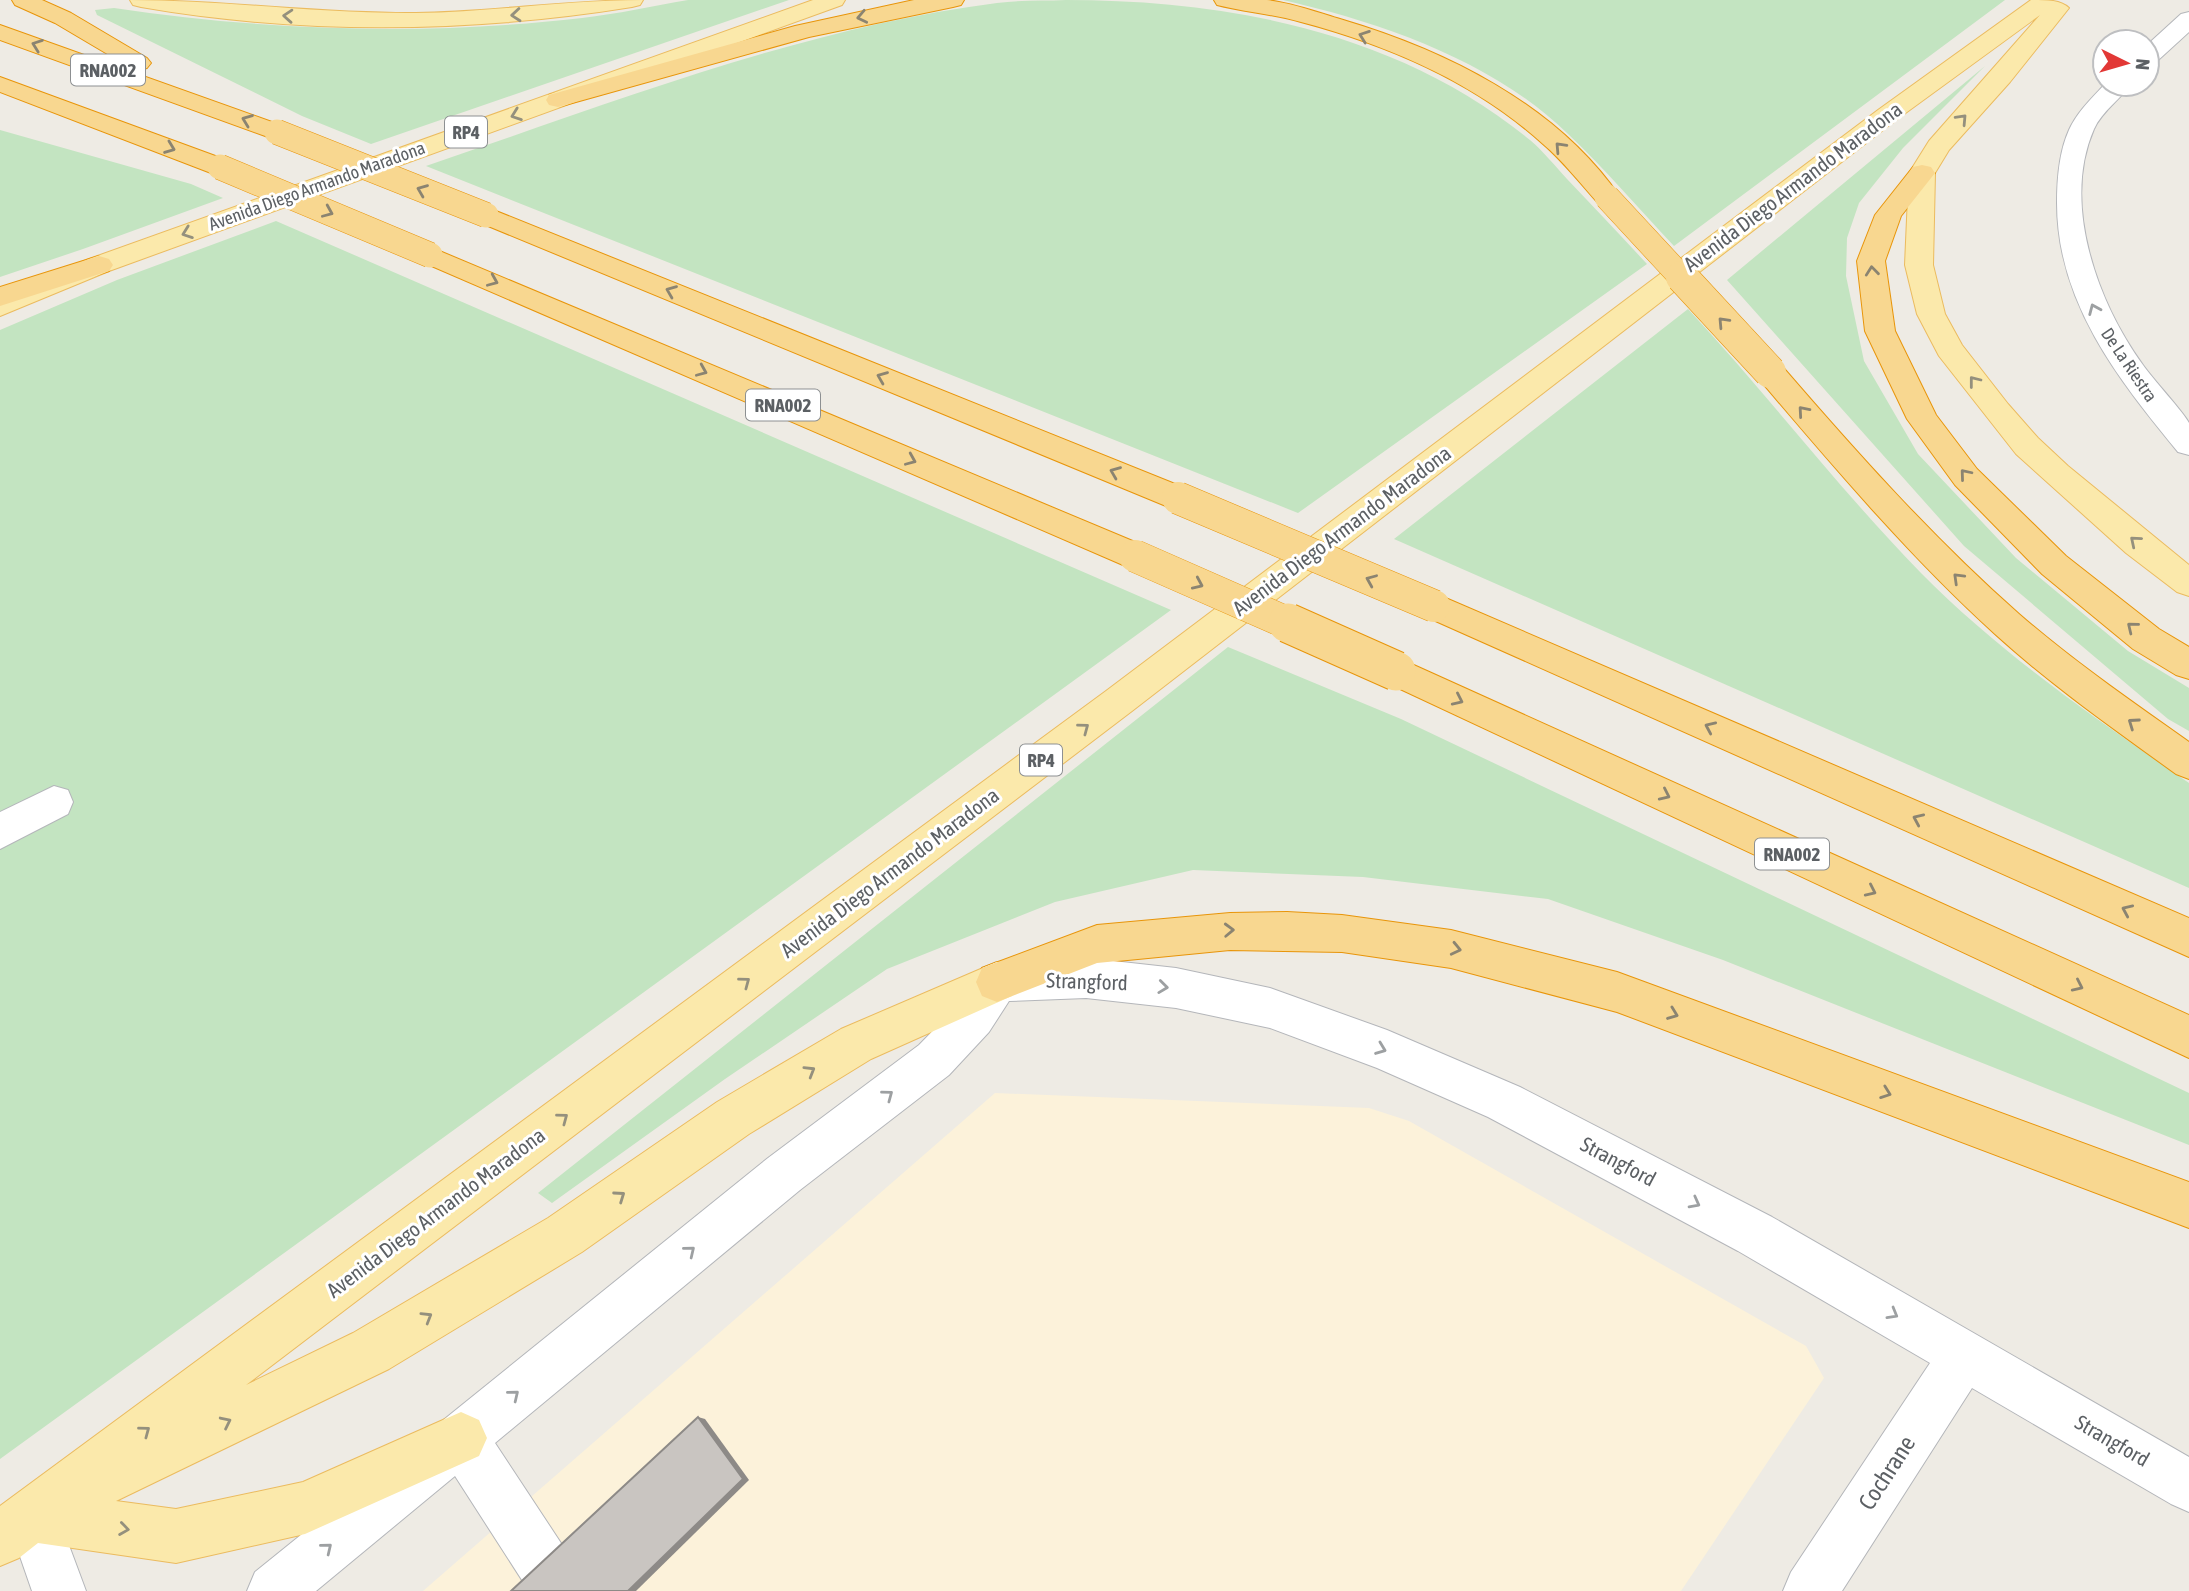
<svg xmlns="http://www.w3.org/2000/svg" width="2189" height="1591" viewBox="0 0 2189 1591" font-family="'Asap Condensed',sans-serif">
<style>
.commercial{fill:#fcf2da}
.green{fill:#c3e4c1}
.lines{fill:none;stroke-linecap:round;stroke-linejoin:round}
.minor-casing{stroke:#b4b6ba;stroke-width:2}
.major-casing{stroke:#ebbb5f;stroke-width:2}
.highway-casing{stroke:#e8950a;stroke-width:2}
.minor{fill:#fff;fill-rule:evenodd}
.major{fill:#fbe9ab;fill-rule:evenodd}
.highway{fill:#f8d790;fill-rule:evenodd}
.highway-bridge-far2-casing{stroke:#e8950a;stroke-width:26;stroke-linecap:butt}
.highway-bridge-far1-casing{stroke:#e8950a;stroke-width:33;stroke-linecap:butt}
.highway-bridge-casing{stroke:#e8950a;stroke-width:41;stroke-linecap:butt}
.highway-bridge-far2{stroke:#f8d790;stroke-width:25}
.highway-bridge-far1{stroke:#f8d790;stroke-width:32}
.highway-bridge{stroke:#f8d790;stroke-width:39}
.shaded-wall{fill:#8d8a87}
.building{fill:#c9c5c1;stroke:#8d8a87;stroke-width:2}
.oneway{stroke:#94907d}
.oneway2{stroke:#8b8471}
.oneway3{stroke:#9da0a2}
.labels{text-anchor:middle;stroke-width:6;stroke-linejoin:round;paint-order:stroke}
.far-street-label{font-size:18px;fill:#5c6064;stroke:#fff}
.shield{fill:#fff;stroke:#8d9092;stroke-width:2}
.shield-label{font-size:19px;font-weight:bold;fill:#5c6064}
.street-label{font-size:21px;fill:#5c6064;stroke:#fff}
.near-street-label{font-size:24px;fill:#5c6064;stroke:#fff}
</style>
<rect width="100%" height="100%" fill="#eeebe4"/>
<path class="commercial" d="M 995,1093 L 1369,1108 L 1409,1121 L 1806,1346 L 1824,1378 L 1681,1591 L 423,1591 Z"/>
<path class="green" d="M 688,0 L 789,0 L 371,144 L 302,116 L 97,15 L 95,10 L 114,8 C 269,31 426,36 582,18 C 617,14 653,6 688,0 Z
M 1066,0 C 1231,0 1400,33 1530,140 C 1544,152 1555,166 1567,179 C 1594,207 1621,236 1647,264 L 1298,513 L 426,166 C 612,103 801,28 997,3 C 1020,0 1044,1 1066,0 Z
M 1283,0 L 2005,0 L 1674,246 C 1639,209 1605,169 1568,134 C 1493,61 1383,23 1283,0 Z
M 1985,66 L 1903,148 L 1859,203 L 1847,238 L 1846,276 L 1864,361 L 1918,454 L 2016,558 L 2128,651 L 2189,688 L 2189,731 L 2168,719 L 1964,546 L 1727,280 Z
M 0,130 L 191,184 L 223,198 L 83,249 L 0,277 Z
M 276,221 L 1171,610 L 0,1459 L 0,330 L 117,280 Z
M 1688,309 C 1768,395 1839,489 1921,573 C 2001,654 2096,719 2189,783 L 2189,888 L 1394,539 Z
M 1228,647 L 1401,719 L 2189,1093 L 2189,1145 L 1723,960 L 1548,899 L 1363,877 L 1193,870 L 1055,902 L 887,969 L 725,1079 L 552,1203 L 538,1193 Z"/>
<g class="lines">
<defs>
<path id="minor" d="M 2189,12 L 2189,32 L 2155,63 L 2147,65 L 2147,45 L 2181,14 Z
M 2105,84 L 2131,84 C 2120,100 2102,111 2094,129 C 2061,204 2098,303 2143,365 C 2151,377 2185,414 2189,423 C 2189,431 2189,446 2189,455 L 2178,452 C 2118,379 2057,302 2057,203 C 2057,179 2059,152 2069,130 C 2077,112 2092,98 2105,84 Z
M 54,786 L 68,790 L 73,802 L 68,814 L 0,849 L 0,812 Z
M 1086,958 L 1176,968 L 1270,988 L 1387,1030 L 1520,1087 L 1772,1217 L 2189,1457 L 2189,1512 L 2171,1504 L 1972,1388 L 1842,1591 L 1783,1591 L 1791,1572 L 1930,1363 L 1738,1251 L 1488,1117 L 1377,1068 L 1270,1028 L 1176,1008 L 1086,998 L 1009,1001 L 989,1032 L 949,1075 L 800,1190 L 495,1443 L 580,1572 L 588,1591 L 529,1591 L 455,1476 L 316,1591 L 247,1591 L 255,1572 L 768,1158 L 919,1045 L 959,1004 L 982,968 L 997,962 Z
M 32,1490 L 51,1497 L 86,1591 L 32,1591 L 6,1516 L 13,1497 Z"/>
<path id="major" d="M 130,0 C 225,0 320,14 416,13 C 492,12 567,0 643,0 L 640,5 L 632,7 C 471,33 302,35 141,7 L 133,5 Z
M 813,0 L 845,0 L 842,5 L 109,271 L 0,316 L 0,296 L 89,259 Z
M 2031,0 C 2047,0 2061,0 2069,8 L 2010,82 L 1949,150 L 1935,173 L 1933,265 L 1945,314 L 1962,345 L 2008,404 L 2038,438 L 2068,466 L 2189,565 L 2189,596 L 2177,592 L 2126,553 L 2016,454 L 1939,356 L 1917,314 L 1905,265 L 1909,173 L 1929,141 L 2040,15 L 1896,120 L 1132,711 L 246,1385 L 353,1333 L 548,1218 L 717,1102 L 841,1029 L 997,962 L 1012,968 L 1018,982 L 1012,996 L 871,1059 L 749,1134 L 582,1252 L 389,1369 L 116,1501 L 176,1509 L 303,1482 L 461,1412 L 479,1420 L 487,1438 L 479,1456 L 305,1534 L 176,1563 L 38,1543 L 19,1558 L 0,1566 L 0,1506 L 1106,691 L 1878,110 Z"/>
<path id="highway" d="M 12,0 L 42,0 L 71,13 L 147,58 L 151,63 L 147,68 L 139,70 L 131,68 L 55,23 L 15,5 Z
M 914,0 L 964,0 L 961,5 L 953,7 L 809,37 L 558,107 L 549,105 L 546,100 L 549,95 L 795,26 Z
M 1214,0 C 1231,0 1250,0 1267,0 C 1292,3 1317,12 1340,19 C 1445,50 1556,104 1620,197 L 1616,203 L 1607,205 L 1598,203 C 1580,183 1563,161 1543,144 C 1476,83 1388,45 1301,22 C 1273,14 1245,12 1217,5 Z
M 0,25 L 286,127 L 290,132 L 286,137 L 277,140 L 268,137 L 0,40 Z
M 0,77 L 229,161 L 233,167 L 229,173 L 220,175 L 211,173 L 0,92 Z
M 1922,165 L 1931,167 L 1935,173 L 1901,216 L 1885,261 L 1895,331 L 1936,415 L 1977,469 L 2066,556 L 2159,629 L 2189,647 L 2189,679 L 2176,675 L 2133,649 L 2042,574 L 1955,485 L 1907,419 L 1865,331 L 1857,261 L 1875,215 L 1913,167 Z
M 486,207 L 1190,490 L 1194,498 L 1190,506 L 1178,510 L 1166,506 L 476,221 L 473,215 L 476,209 Z
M 430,247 L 1147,547 L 1152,556 L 1147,565 L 1135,569 L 1123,565 L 420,261 L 416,255 L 420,249 Z
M 99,256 L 109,259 L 113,265 L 109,271 L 0,306 L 0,287 Z
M 1770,362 L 1781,365 C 1856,452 1933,538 2019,614 C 2073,661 2131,701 2189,742 L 2189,779 L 2176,774 C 2114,729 2051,685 1995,634 C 1909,556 1834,467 1759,379 L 1755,372 L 1759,365 Z
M 1434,593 L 2189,918 L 2189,957 L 1422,615 L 1417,606 L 1422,597 Z
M 1396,657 L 2189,1015 L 2189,1058 L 1383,681 L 1378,671 L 1383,661 Z
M 1287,912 L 1342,915 L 1451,930 L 1617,972 L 2189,1182 L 2189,1228 L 1617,1012 L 1451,968 L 1342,952 L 1230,950 L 1097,963 L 997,1002 L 982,996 L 976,982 L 982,968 L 1097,925 L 1230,913 Z"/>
</defs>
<use href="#minor" class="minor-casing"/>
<use href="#major" class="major-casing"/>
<use href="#highway" class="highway-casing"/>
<use href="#minor" class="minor"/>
<use href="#major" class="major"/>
<use href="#highway" class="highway"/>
<defs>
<path id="highway-bridge-far2" d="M 277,132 L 486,215
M 220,167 L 430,255
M 1607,197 L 1683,279"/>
<path id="highway-bridge-far1" d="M 1682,277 L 1770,372
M 1178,498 L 1434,606
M 1135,556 L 1292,625"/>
<path id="highway-bridge" d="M 1288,623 L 1396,671"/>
</defs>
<use href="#highway-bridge-far2" class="highway-bridge-far2-casing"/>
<use href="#highway-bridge-far1" class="highway-bridge-far1-casing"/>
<use href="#highway-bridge" class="highway-bridge-casing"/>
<use href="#highway-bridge-far2" class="highway-bridge-far2"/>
<use href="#highway-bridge-far1" class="highway-bridge-far1"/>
<use href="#highway-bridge" class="highway-bridge"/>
</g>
<path class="shaded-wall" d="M 698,1417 L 705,1419 L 749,1480 L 636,1591 L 628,1591 Z"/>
<path class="building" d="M 698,1417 L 743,1479 L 628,1591 L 511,1591 Z"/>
<defs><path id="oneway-chevron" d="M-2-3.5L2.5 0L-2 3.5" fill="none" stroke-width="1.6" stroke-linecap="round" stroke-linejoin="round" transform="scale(1.75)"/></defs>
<g class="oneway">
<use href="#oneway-chevron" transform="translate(516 15) rotate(175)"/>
<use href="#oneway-chevron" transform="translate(288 16) rotate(-176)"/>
<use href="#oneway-chevron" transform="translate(516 115) rotate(160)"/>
<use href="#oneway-chevron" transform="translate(1962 119) rotate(-47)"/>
<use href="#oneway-chevron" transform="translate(187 233) rotate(160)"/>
<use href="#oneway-chevron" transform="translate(1974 381) rotate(-128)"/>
<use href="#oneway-chevron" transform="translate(2135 541) rotate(-140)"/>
<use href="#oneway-chevron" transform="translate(1084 728) rotate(-37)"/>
<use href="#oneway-chevron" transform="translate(745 982) rotate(-37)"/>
<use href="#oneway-chevron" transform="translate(810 1071) rotate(-31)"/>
<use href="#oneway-chevron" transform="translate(563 1118) rotate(-37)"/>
<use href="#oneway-chevron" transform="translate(620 1196) rotate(-35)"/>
<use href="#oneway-chevron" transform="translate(427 1317) rotate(-31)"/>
<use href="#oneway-chevron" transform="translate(226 1422) rotate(-26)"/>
<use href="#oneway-chevron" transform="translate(145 1431) rotate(-37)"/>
<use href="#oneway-chevron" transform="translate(124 1529) rotate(8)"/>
</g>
<g class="oneway2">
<use href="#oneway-chevron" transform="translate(862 17) rotate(168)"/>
<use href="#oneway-chevron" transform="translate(1364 36) rotate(-160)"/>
<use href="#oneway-chevron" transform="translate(37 45) rotate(-160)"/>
<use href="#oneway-chevron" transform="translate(247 120) rotate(-159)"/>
<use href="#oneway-chevron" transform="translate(1560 147) rotate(-133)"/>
<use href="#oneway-chevron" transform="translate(170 148) rotate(21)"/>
<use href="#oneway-chevron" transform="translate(422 190) rotate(-158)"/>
<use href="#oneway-chevron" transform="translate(328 212) rotate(23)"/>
<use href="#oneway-chevron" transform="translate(1872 271) rotate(-96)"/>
<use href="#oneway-chevron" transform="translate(493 281) rotate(23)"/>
<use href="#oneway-chevron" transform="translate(671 291) rotate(-158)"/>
<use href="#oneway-chevron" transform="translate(1723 322) rotate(-133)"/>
<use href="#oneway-chevron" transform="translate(702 371) rotate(23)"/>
<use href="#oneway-chevron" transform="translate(882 377) rotate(-158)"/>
<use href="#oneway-chevron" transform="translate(1803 411) rotate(-131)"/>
<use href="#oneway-chevron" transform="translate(911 460) rotate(23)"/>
<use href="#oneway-chevron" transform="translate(1115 472) rotate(-158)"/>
<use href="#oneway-chevron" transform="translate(1965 474) rotate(-130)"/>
<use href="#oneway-chevron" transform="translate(1958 578) rotate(-136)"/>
<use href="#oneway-chevron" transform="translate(1371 580) rotate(-157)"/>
<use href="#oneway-chevron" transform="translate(1198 584) rotate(24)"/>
<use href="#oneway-chevron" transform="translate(2132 627) rotate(-141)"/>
<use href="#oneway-chevron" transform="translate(1458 700) rotate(25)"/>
<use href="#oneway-chevron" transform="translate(2133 723) rotate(-145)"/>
<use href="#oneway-chevron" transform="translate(1710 727) rotate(-156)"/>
<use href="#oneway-chevron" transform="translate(1665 795) rotate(25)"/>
<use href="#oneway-chevron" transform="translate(1918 819) rotate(-156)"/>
<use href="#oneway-chevron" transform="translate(1871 891) rotate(25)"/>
<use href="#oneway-chevron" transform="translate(2127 910) rotate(-156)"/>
<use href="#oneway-chevron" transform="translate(1229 930) rotate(-2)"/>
<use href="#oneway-chevron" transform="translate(1456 949) rotate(13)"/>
<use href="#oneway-chevron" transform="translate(2078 986) rotate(25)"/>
<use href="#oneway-chevron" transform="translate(1673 1014) rotate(21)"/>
<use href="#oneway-chevron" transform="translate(1886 1093) rotate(20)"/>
</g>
<g class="oneway3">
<use href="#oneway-chevron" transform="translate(2094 309) rotate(-113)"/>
<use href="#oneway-chevron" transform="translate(1163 987) rotate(7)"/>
<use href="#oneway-chevron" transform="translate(1381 1049) rotate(21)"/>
<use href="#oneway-chevron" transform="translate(888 1095) rotate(-37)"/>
<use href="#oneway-chevron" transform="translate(1695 1203) rotate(28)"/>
<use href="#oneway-chevron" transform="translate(690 1251) rotate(-39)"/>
<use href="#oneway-chevron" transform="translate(1893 1314) rotate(30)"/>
<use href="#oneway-chevron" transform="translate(514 1395) rotate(-39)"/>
<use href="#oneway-chevron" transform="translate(327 1548) rotate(-39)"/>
</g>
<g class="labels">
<g class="far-street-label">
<text transform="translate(317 186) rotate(-20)" y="6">Avenida Diego Armando Maradona</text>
<text transform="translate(2129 365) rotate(56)" y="6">De La Riestra</text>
</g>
<g class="shield">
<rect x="71" y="54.5" width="74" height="31" rx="5"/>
<rect x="445" y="116.5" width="42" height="31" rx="5"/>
<rect x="746" y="389.5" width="74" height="31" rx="5"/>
<rect x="1020" y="744.5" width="42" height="31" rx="5"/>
<rect x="1755" y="838.5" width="74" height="31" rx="5"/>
</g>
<g class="shield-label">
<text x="108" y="77">RNA002</text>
<text x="466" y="139">RP4</text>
<text x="783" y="412">RNA002</text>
<text x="1041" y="767">RP4</text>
<text x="1792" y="861">RNA002</text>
</g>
<g class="street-label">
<text transform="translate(1793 187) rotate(-37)" y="7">Avenida Diego Armando Maradona</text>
<text transform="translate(1342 531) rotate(-37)" y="7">Avenida Diego Armando Maradona</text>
<text transform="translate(890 873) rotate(-37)" y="7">Avenida Diego Armando Maradona</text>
<text transform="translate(1087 982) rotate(2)" y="7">Strangford</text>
<text transform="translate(1618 1162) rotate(28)" y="7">Strangford</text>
<text transform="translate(436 1213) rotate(-37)" y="7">Avenida Diego Armando Maradona</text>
<text transform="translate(2112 1441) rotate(30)" y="7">Strangford</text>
</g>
<g class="near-street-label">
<text transform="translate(1887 1473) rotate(-57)" y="8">Cochrane</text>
</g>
</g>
<g transform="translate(2126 63) rotate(95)"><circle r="33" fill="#ffffff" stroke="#bebfc1" stroke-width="2"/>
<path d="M0-5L12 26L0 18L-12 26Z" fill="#e23836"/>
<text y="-10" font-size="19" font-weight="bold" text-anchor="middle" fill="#5c6064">N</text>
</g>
</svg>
